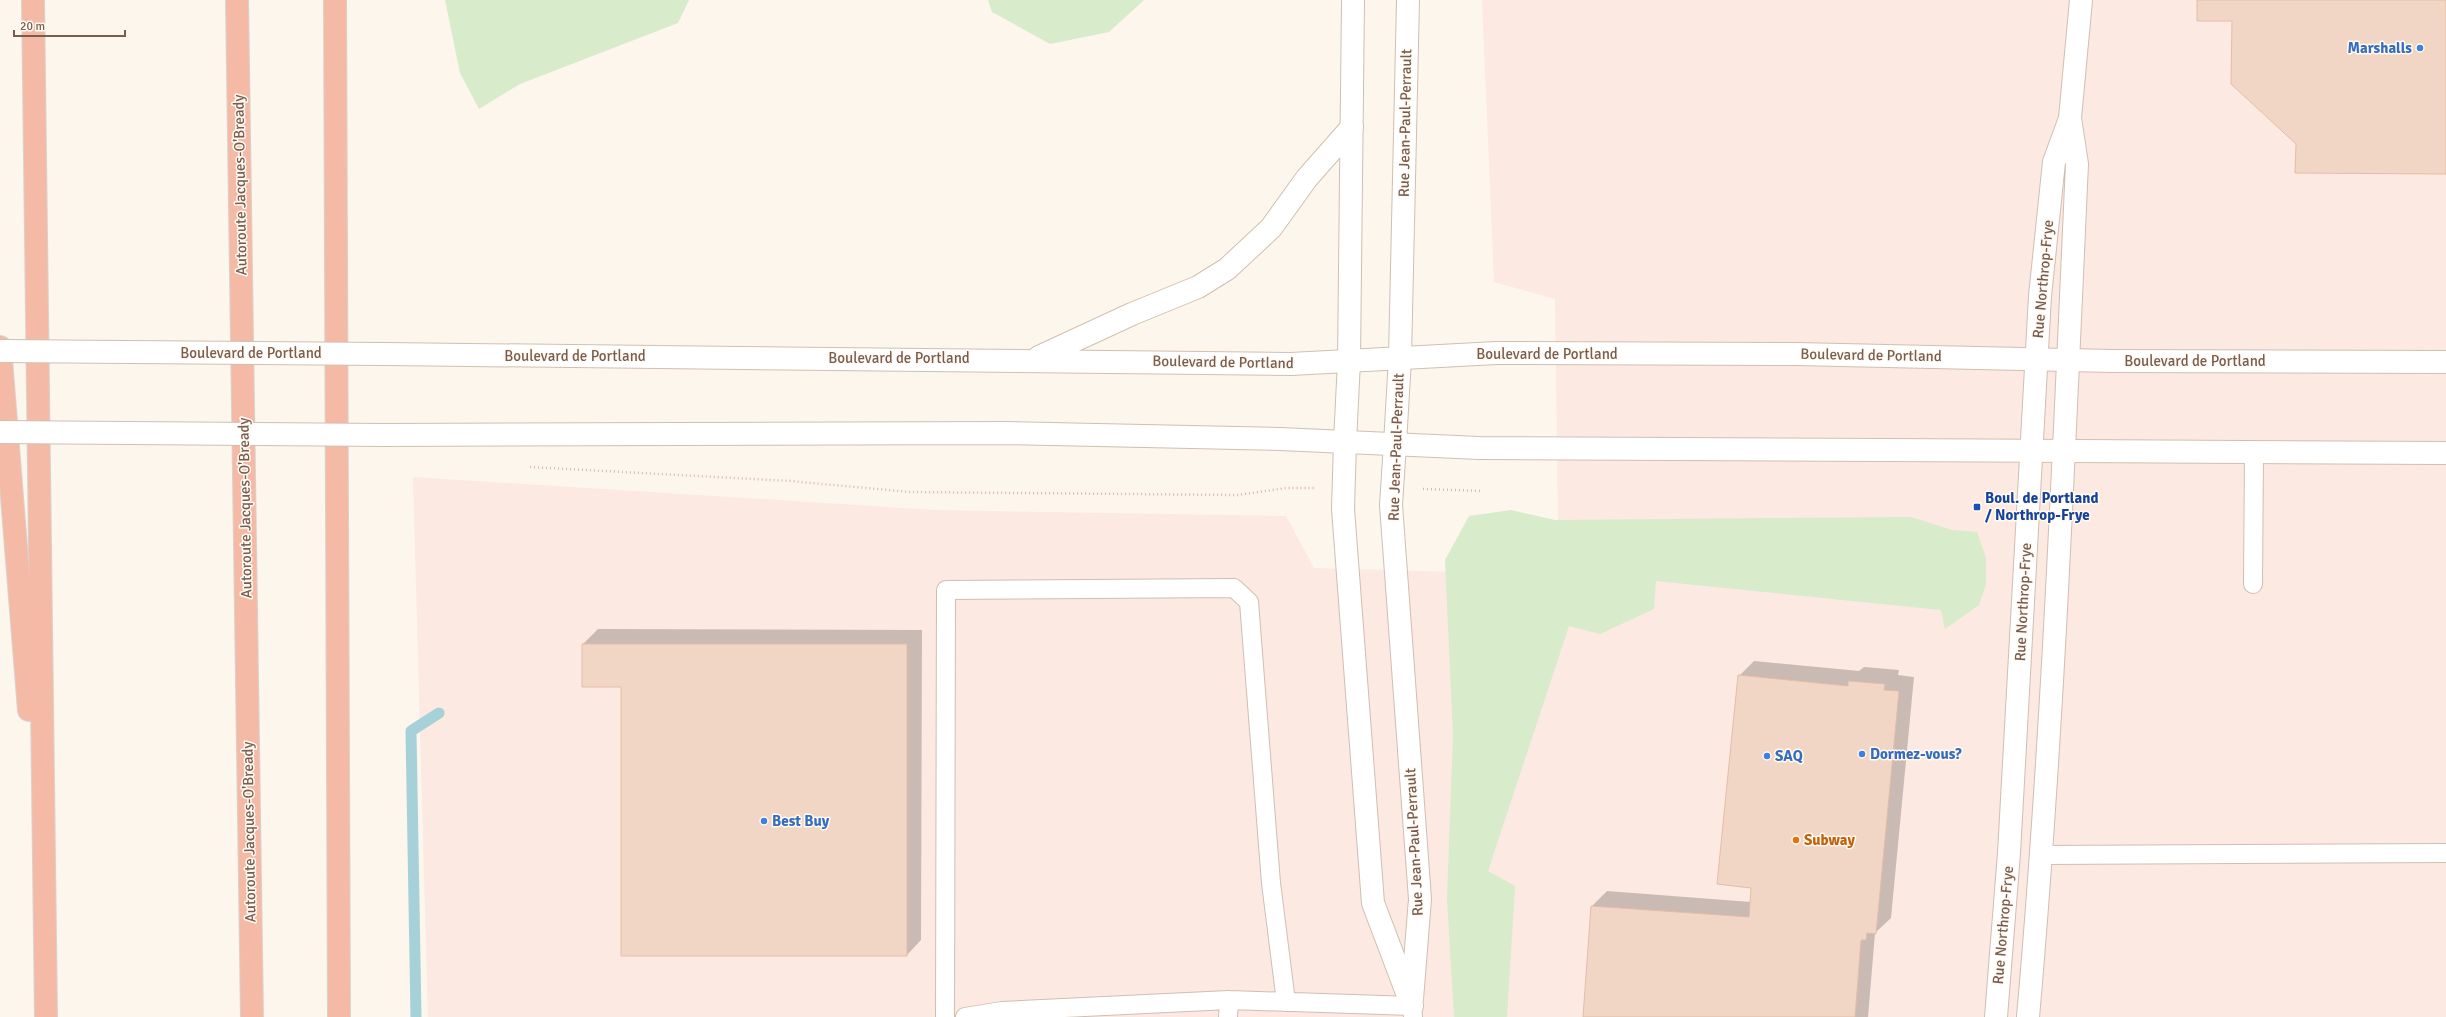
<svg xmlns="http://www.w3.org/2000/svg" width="2446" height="1017" viewBox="0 0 2446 1017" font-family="Signika,sans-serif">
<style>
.commercial{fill:#fce9e1}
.green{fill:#d8ebca}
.shadow{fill:#0003}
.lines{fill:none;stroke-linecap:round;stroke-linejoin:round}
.stream{stroke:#a7d1d8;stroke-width:11}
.building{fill:#f1d6c5;stroke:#e4bda5}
.service-casing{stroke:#cfbfb1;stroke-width:20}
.minor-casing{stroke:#cfbfb1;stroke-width:24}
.tertiary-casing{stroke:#cfbfb1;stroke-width:24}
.secondary-casing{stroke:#d2bfaf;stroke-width:24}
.motorway-casing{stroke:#d9d2ce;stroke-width:24}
.path{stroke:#d7b9a7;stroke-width:2.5;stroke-dasharray:1 3;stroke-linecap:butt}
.service{stroke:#fff;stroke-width:18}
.minor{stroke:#fff;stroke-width:22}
.tertiary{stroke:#fff;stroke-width:22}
.secondary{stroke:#fff;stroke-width:22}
.motorway{stroke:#f4baa6;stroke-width:22}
.secondary-bridge-casing{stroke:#d2bfaf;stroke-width:24;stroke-linecap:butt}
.secondary-bridge{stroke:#fff;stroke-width:22}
.shop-dot{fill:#3f7fe0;stroke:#fffaf3;stroke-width:1.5}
.transit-dot{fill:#1a4fb4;stroke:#fffaf3;stroke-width:1.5}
.food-dot{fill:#e8710a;stroke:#fffaf3;stroke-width:1.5}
.labels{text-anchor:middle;stroke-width:3;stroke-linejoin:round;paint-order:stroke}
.shop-label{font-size:15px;font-weight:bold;fill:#366cbe;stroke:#fffaf3;text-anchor:start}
.street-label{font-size:15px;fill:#785d4f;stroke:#fffaf3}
.transit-label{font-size:15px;font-weight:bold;fill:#164399;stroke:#fffaf3;text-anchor:start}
.food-label{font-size:15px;font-weight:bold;fill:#c56008;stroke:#fffaf3;text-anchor:start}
</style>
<rect width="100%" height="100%" fill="#fcf6ed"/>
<path class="commercial" d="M 1482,0 L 2446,0 L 2446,1017 L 428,1017 L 413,477 L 934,510 L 1286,516 L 1314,568 L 1456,572 L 1558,526 L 1555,299 L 1494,282 Z"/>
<path class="green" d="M 445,0 L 689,0 L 678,23 L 520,84 L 479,109 L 460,73 Z
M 988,0 L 1144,0 L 1109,32 L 1050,44 L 992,12 Z
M 1511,510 L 1555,520 L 1911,517 L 1952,530 L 1977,532 L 1986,558 L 1986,584 L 1979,605 L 1945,629 L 1941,610 L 1656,581 L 1654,609 L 1600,634 L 1569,626 L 1488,871 L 1515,886 L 1507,1017 L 1454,1017 L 1447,899 L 1453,735 L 1445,560 L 1469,516 Z"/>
<path class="shadow" d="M 598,629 L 922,630 L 921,940 L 907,955 L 622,686 L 583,644 Z
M 1754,661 L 1859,671 L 1864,667 L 1899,670 L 1898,675 L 1914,677 L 1891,918 L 1875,933 L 1868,1017 L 1584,1017 L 1592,906 L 1607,891 L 1751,902 L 1752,887 L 1739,676 Z"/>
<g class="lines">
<path class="stream" d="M 416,1017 L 411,731 L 439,713"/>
</g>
<path class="building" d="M 2197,0 L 2446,0 L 2446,174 L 2295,173 L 2296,144 L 2231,84 L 2232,21 L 2197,21 Z
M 582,644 L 907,644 L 907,956 L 621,956 L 621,687 L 582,687 Z
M 1738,675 L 1848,686 L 1848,681 L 1885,684 L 1884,690 L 1899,691 L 1876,934 L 1867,933 L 1866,940 L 1861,940 L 1855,1017 L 1583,1017 L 1591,906 L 1749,917 L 1751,888 L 1717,884 Z"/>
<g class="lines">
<defs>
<path id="service" d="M 2253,584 L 2254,453
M 2042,855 L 2446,853
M 945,1017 L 946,590 L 1234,588 L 1249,602 L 1271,883 L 1286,1002
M 965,1017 L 1002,1011 L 1229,1000 L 1412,1006 L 1413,1017
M 1228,1017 L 1229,1000"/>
<path id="minor" d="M 1345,442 L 1343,509 L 1373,903 L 1412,1006
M 1395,444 L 1391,505 L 1420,899 L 1412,999
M 1996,1017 L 2009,853 L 2040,296 L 2054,162 L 2069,121
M 2028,1017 C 2053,733 2064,448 2077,164 L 2070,118 L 2081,0"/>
<path id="tertiary" d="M 1345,442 L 1349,361 L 1353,0
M 1395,444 L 1400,358 L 1408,0"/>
<path id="secondary" d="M 385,354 L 1291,364 L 1496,353 L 1796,354 L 2112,361 L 2446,362
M 1039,357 L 1132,314 L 1198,287 L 1227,269 L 1271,228 L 1307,178 L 1352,127
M 385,435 L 1007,433 L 1280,439 L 1479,448 L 2446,453"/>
<path id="motorway" d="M 33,0 L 46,1017
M 237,0 L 252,1017
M 335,0 L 339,1017
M 0,347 L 29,710"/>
</defs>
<use href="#service" class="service-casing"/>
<use href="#minor" class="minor-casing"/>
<use href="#tertiary" class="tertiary-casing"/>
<use href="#secondary" class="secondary-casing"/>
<use href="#motorway" class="motorway-casing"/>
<path class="path" d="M 530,467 L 790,481 L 910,492 L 1238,495 L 1286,488 L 1314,488
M 1423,489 L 1483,491"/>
<use href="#service" class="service"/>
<use href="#minor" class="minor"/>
<use href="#tertiary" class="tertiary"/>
<use href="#secondary" class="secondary"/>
<use href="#motorway" class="motorway"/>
<defs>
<path id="secondary-bridge" d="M 0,351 L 385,354
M 0,432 L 385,435"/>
</defs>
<use href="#secondary-bridge" class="secondary-bridge-casing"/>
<use href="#secondary-bridge" class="secondary-bridge"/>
</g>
<g class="shop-dot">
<circle cx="2420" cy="48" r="4"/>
<circle cx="1862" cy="754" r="4"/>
<circle cx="1767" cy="756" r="4"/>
<circle cx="764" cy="821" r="4"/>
</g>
<rect class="transit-dot" x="1973" y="503" width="8" height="8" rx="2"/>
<circle class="food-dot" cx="1796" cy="840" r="4"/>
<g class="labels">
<g class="shop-label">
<text x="2412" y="53" text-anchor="end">Marshalls</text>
<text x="1870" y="759">Dormez-vous?</text>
<text x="1775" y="761">SAQ</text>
<text x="772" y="826">Best Buy</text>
</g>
<g class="street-label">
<text transform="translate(1405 123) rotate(-89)" y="5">Rue Jean-Paul-Perrault</text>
<text transform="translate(240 185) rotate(-91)" y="5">Autoroute Jacques-O'Bready</text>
<text transform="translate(2043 279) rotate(-85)" y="5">Rue Northrop-Frye</text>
<text x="251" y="358">Boulevard de Portland</text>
<text x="1547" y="359">Boulevard de Portland</text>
<text transform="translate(1871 355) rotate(1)" y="5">Boulevard de Portland</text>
<text x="575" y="361">Boulevard de Portland</text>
<text x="899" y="363">Boulevard de Portland</text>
<text x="2195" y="366">Boulevard de Portland</text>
<text transform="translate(1223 362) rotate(1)" y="5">Boulevard de Portland</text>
<text transform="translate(1396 447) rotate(-88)" y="5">Rue Jean-Paul-Perrault</text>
<text transform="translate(245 508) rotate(-91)" y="5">Autoroute Jacques-O'Bready</text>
<text transform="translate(2023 602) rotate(-87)" y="5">Rue Northrop-Frye</text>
<text transform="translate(249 832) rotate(-91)" y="5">Autoroute Jacques-O'Bready</text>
<text transform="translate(1414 842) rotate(-93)" y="5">Rue Jean-Paul-Perrault</text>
<text transform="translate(2003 925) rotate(-85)" y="5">Rue Northrop-Frye</text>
</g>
<g class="transit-label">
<text x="1985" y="503">Boul. de Portland<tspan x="1985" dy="17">/ Northrop-Frye</tspan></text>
</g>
<g class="food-label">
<text x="1804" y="845">Subway</text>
</g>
</g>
<path d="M14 30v6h111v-6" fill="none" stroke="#785d4f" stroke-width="2"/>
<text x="20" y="30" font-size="12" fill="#785d4f" stroke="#fffaf3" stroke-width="3" paint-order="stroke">20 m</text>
</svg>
